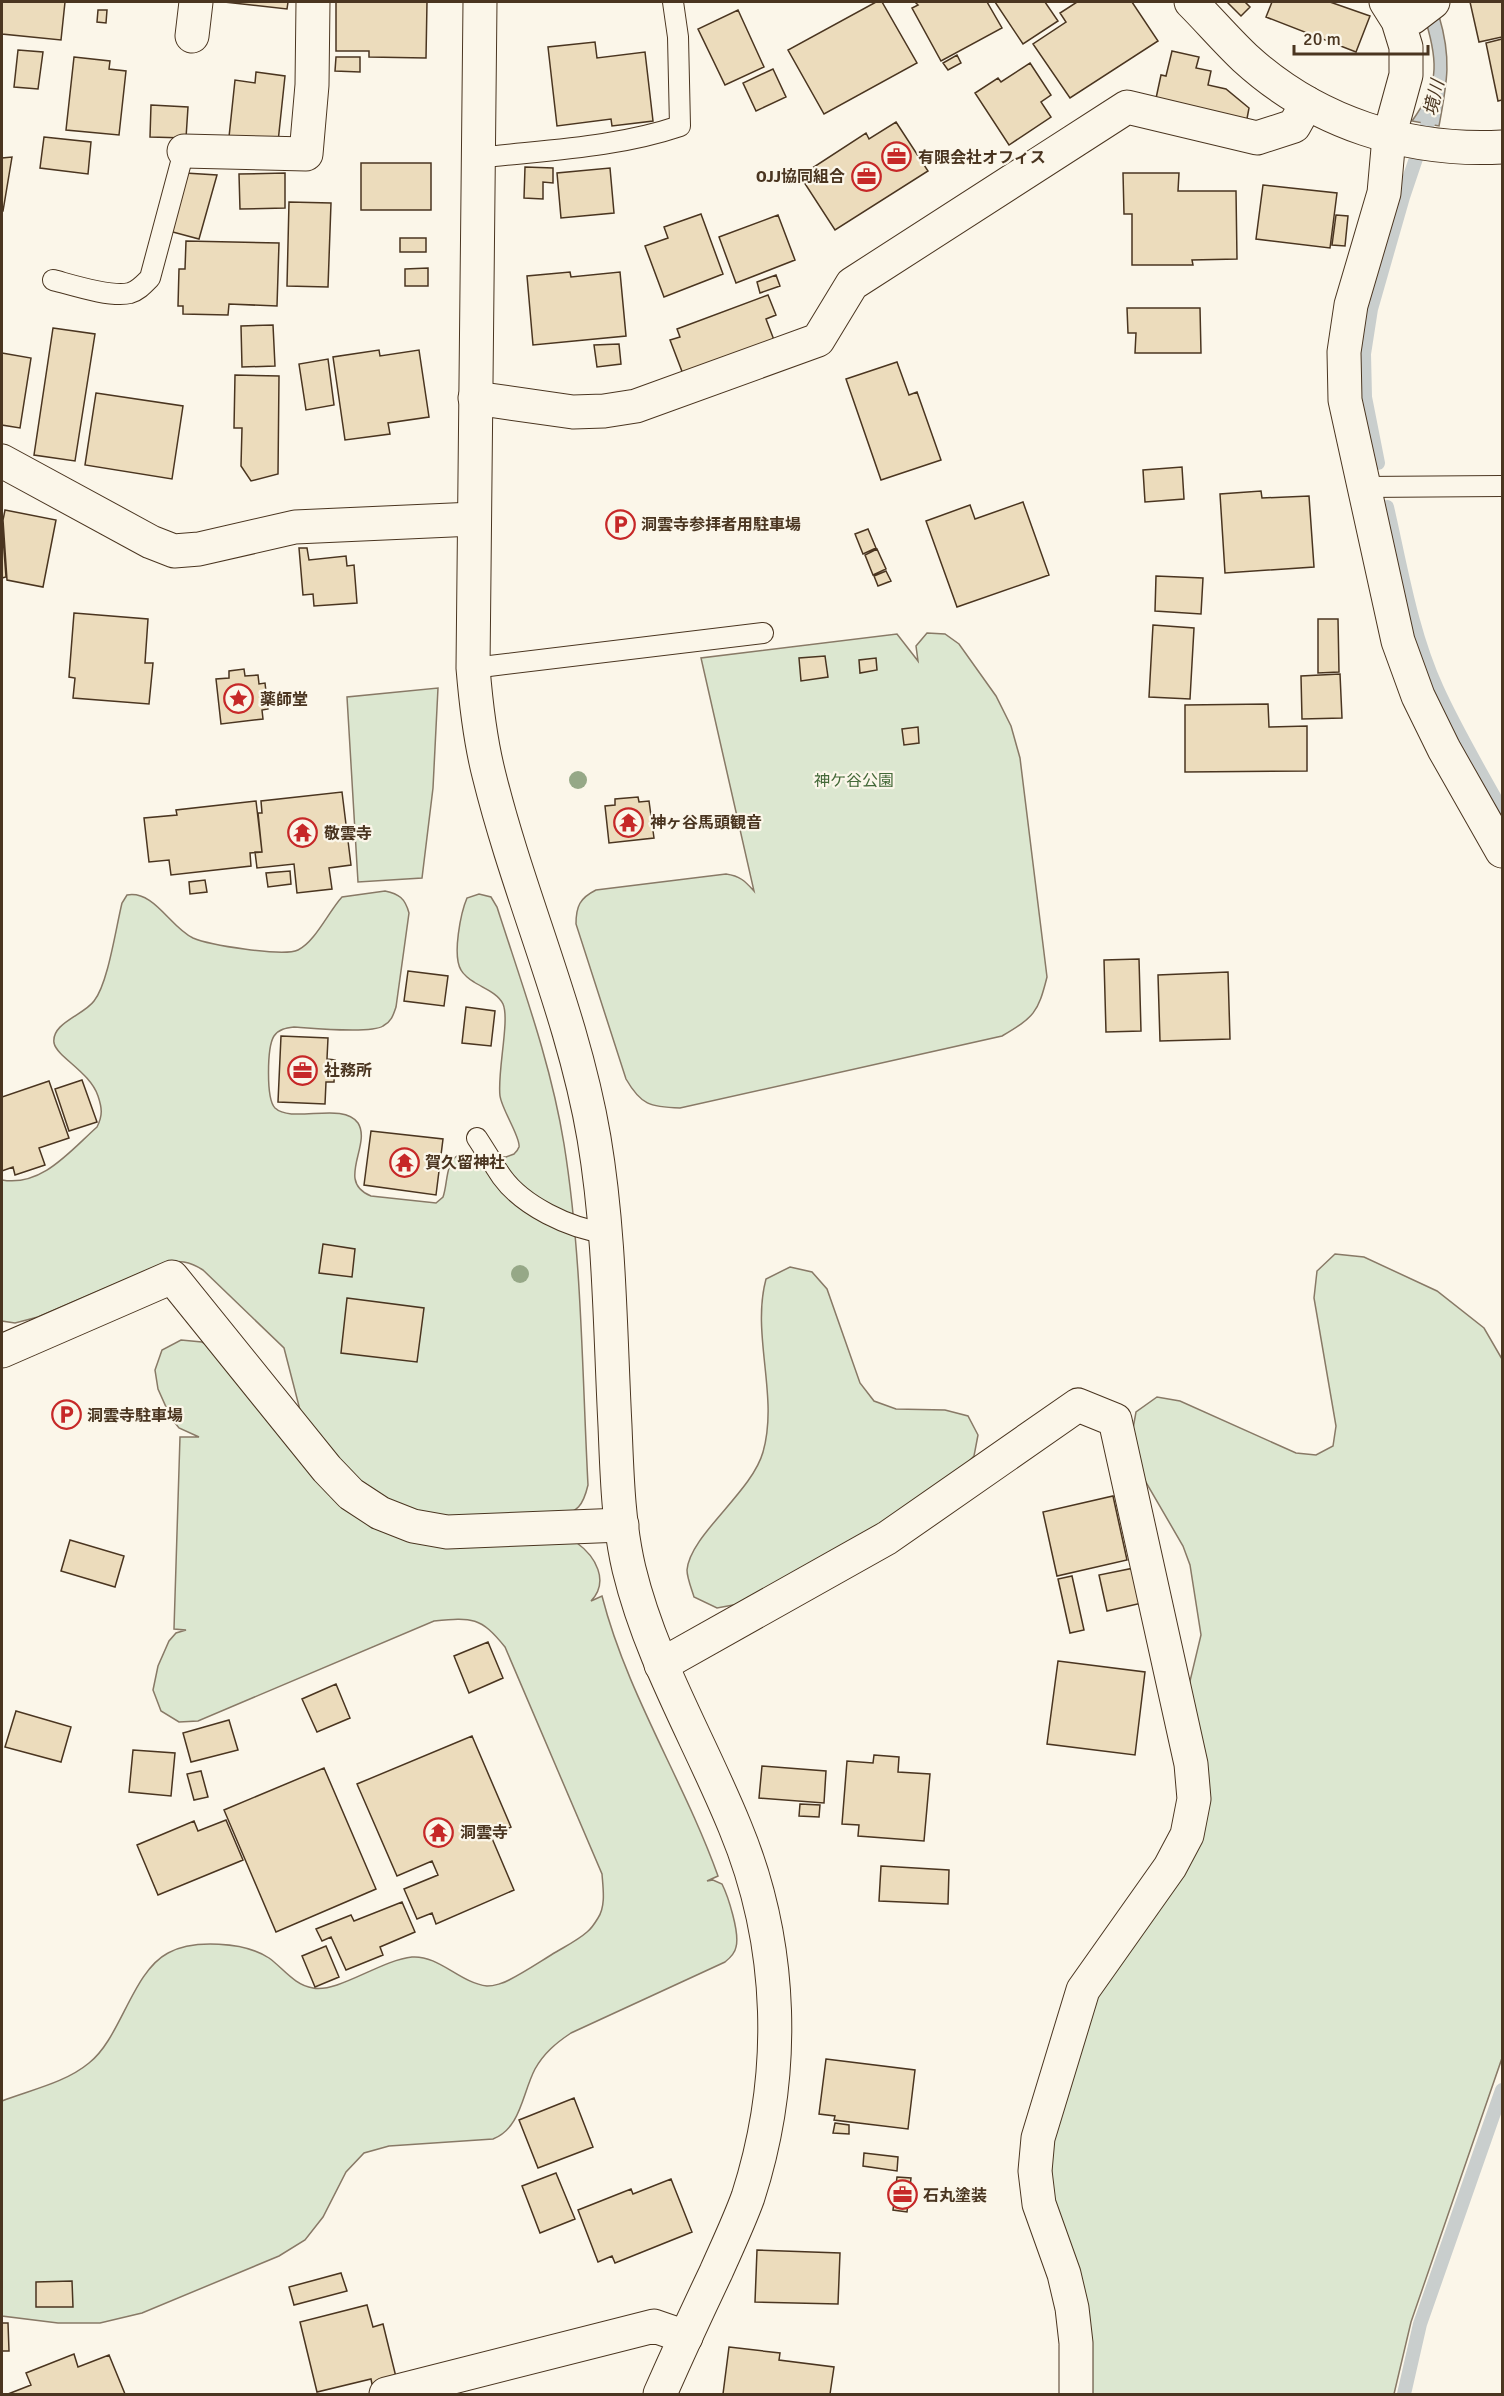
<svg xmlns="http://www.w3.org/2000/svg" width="1504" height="2396" viewBox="0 0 1504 2396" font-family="Signika,'Noto Sans JP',sans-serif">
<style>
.green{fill:#dce7d0;stroke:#887966;stroke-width:1.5}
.water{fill:#c9cecd;stroke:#887966;stroke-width:1.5}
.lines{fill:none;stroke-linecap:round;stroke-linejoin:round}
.stream{stroke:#c9cecd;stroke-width:14}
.building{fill:#ecdcbc;stroke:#4a3520;stroke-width:1.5}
.service-casing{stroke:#4a3520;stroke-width:22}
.minor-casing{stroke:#4a3520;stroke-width:35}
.tertiary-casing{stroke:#4a3520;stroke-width:35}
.secondary-casing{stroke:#4a3520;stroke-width:35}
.service{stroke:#fbf6e9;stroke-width:20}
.minor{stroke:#fbf6e9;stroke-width:33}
.tertiary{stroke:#fbf6e9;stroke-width:33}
.secondary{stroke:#fbf6e9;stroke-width:33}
.tree{fill:#96a887}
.labels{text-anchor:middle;stroke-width:4.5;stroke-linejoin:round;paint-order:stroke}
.poi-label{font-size:16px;font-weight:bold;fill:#4a3520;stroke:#fbf6e9;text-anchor:start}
.park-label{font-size:16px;fill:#436837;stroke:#fbf6e9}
.water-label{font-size:18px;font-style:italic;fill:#4a3520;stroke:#fbf6e9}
</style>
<rect width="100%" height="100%" fill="#fbf6e9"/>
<path class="green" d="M 927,633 L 945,634 L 959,644 L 996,696 L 1011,726 L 1020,758 L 1047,977 C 1038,1013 1034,1017 1002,1036 L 680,1108 C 650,1107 641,1105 626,1079 L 576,924 C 576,906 580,898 596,890 L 726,874 C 740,876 745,881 754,891 L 701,658 L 897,634 L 918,661 L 916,646 Z
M 438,688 L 433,788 L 422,878 L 358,882 L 347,697 Z
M 385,891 C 399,894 405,898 409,913 L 396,1007 C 393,1016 391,1022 383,1026 C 371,1034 311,1028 294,1027 C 286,1028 279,1029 274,1036 C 267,1047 266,1099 275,1108 C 292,1124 343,1101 358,1123 C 372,1145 335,1182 371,1196 L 436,1203 L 443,1197 C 448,1183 445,1164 458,1155 L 506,1157 L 514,1154 C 516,1152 518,1150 519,1147 C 521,1138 502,1110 500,1096 C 497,1072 510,1020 503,1004 C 498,993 483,988 474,982 C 470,980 463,974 461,970 C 452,955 461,912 467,898 L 479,894 L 491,897 L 497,907 C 522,985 551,1063 564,1144 C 582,1256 582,1372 588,1485 C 583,1506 578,1511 558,1518 L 415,1516 L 358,1486 L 301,1414 L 284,1348 L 203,1270 C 189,1261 179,1260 164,1263 L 38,1317 L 15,1323 L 2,1321 L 2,1180 C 42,1187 70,1151 97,1127 C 103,1115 102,1108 98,1096 C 90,1072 57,1057 54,1043 C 51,1023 84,1015 94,1001 C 108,984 116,927 122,903 L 127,895 C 154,890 170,927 193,938 C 209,945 283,957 298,950 C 315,942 329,911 342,897 Z
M 1335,1254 L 1364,1257 L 1437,1291 L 1484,1328 L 1502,1359 L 1502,2058 L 1411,2322 L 1394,2394 L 1090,2394 L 1052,2202 L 1051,2140 L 1096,1996 L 1181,1874 L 1190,1681 L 1201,1635 L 1190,1565 L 1183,1546 L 1144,1479 L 1132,1434 L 1136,1412 L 1157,1397 L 1180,1401 L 1296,1453 L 1316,1455 L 1333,1446 L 1336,1426 L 1314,1298 L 1317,1271 Z
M 790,1267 L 812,1272 L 827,1289 L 860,1383 L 874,1401 L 896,1409 L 945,1410 L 968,1416 L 978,1435 L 974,1456 L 960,1471 L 880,1527 L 744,1603 L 717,1608 L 694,1597 C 692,1590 687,1578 687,1570 C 690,1535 752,1492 763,1452 C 779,1396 751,1335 766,1279 Z
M 181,1340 L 202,1342 L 222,1354 L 345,1502 L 577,1543 C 595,1556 610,1581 591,1601 L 602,1596 C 627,1694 684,1781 718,1876 L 707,1881 L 713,1880 L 722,1884 C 728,1896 740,1933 736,1947 C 735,1953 730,1958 725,1962 L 571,2033 C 556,2043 544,2053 535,2069 C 522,2094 521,2128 493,2139 L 389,2146 L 364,2153 L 346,2172 L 323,2217 L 305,2240 L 279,2256 L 142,2313 L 100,2323 L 58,2323 L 2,2316 L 2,2101 C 30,2090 65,2083 89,2063 C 121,2038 132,1972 168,1953 C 193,1939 245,1942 269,1958 C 283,1968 294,1985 313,1988 C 338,1993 381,1960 412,1957 C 439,1955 460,1983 487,1986 C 494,1986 504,1983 509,1980 C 525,1972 541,1961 556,1952 C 566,1946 578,1940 587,1932 C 591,1929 595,1923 598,1918 C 606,1906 603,1888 602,1874 L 505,1647 C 481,1617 472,1617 434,1621 L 198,1721 L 179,1722 L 161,1711 L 153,1690 L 158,1666 L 169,1641 L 176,1633 L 186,1630 L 174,1629 L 180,1437 L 199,1437 L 179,1428 L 171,1418 L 158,1389 L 155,1370 L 162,1350 Z"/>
<path class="water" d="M 1439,16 C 1452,59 1447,83 1439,126 L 1412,121 C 1438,85 1439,65 1426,22 Z"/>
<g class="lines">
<path class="stream" d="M 1378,463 L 1365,397 L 1364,354 L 1371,309 L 1403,197 L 1433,108
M 1387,507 C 1401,568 1411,632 1437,689 C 1456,731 1480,771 1502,811
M 1404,2394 L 1420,2324 L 1502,2090"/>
</g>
<path class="building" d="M 2,2 L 65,2 L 61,40 L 2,34 Z
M 224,2 L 288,2 L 287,9 Z
M 336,2 L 427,2 L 426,58 L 369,57 L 369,51 L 336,51 Z
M 876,2 L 882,2 L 917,63 L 824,114 L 788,50 Z
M 915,2 L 987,2 L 1002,28 L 941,61 L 912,8 L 918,5 Z
M 995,2 L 1045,2 L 1058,21 L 1023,44 Z
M 1077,2 L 1132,2 L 1158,41 L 1070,98 L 1033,44 L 1066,22 L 1060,13 Z
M 1227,2 L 1245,2 L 1250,7 L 1241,16 Z
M 1272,2 L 1330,2 L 1370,16 L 1356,52 L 1266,17 Z
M 1470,2 L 1502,2 L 1502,37 L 1479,42 Z
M 98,10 L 107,10 L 106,23 L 97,22 Z
M 738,10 L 764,67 L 725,85 L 698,29 Z
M 1502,39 L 1502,100 L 1498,101 L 1486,43 Z
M 595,42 L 597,58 L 645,52 L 653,121 L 612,126 L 611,119 L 557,126 L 548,47 Z
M 18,50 L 43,52 L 38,89 L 14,87 Z
M 1172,51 L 1199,57 L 1196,68 L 1211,71 L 1208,85 L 1226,89 L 1249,108 L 1246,124 L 1155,103 L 1161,75 L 1166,76 Z
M 957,55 L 961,63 L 948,70 L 943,63 Z
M 74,57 L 110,61 L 109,69 L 126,71 L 119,135 L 66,130 Z
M 336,57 L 360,57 L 360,72 L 335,71 Z
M 1030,63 L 1051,95 L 1041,102 L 1051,117 L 1009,145 L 975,93 L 998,78 L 1001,82 Z
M 773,69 L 786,97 L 756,111 L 743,83 Z
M 256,72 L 285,76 L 278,142 L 229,137 L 235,80 L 255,83 Z
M 151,105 L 188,107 L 186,138 L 150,137 Z
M 896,122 L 928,171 L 835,230 L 800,176 L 866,133 L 869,139 Z
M 44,137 L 91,142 L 88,174 L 40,168 Z
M 12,157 L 3,211 L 2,211 L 2,158 Z
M 361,163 L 431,163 L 431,210 L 361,210 Z
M 525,167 L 553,168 L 553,183 L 543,182 L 543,199 L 524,198 Z
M 610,168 L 614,213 L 561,218 L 557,173 Z
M 185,173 L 217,175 L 199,239 L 169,231 Z
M 285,173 L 285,208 L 240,209 L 239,174 Z
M 1123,173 L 1179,173 L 1178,191 L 1236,191 L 1237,259 L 1192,260 L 1193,265 L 1132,265 L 1132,214 L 1124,214 Z
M 1263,185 L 1337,193 L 1330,248 L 1256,239 Z
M 289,202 L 331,203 L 328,287 L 287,286 Z
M 701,214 L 723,274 L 664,297 L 645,246 L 668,238 L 664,227 Z
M 778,215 L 795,260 L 736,283 L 719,237 Z
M 1336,215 L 1348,216 L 1345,246 L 1332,245 Z
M 400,238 L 426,238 L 426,252 L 400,252 Z
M 186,241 L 279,243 L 277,306 L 229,304 L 228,315 L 183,314 L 183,306 L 178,306 L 179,269 L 185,269 Z
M 428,268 L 428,286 L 405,286 L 405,269 Z
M 570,272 L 571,277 L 620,272 L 626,336 L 533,345 L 527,276 Z
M 776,275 L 780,286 L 760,293 L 757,282 Z
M 768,295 L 776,315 L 766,319 L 774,340 L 683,374 L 670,340 L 680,337 L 677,329 Z
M 1127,308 L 1200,308 L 1201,353 L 1135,353 L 1136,333 L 1128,333 Z
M 273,325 L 275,366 L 242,367 L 241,326 Z
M 53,328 L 95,334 L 75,461 L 34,455 Z
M 619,344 L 621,364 L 597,367 L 594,345 Z
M 379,350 L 380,356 L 419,350 L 429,417 L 388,423 L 390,434 L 345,440 L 333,357 Z
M 2,353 L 31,358 L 20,428 L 2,425 Z
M 328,359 L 334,405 L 306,410 L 299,364 Z
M 897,362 L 909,395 L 917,392 L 941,460 L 881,480 L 846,379 Z
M 235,375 L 279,376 L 278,474 L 251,481 L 241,466 L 242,428 L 234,428 Z
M 96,393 L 183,406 L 172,479 L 85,465 Z
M 1182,467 L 1184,499 L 1145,502 L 1143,470 Z
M 1261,491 L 1262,498 L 1309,496 L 1314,567 L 1225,573 L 1220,494 Z
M 1023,502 L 1049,575 L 957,607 L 926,521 L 970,505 L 975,519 Z
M 5,510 L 56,520 L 43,587 L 7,580 L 3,520 Z
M 2,524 L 6,577 L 2,578 Z
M 868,529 L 876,548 L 863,554 L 855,534 Z
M 299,548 L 307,548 L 309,560 L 346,556 L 347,566 L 354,565 L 357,603 L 314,606 L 313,594 L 303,595 Z
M 877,549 L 886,569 L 873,575 L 865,555 Z
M 886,571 L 891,581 L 878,586 L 874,576 Z
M 1156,576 L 1203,578 L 1201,614 L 1155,611 Z
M 74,613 L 148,619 L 145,663 L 153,663 L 149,704 L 73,698 L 75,678 L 69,677 Z
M 1318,619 L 1338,619 L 1339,672 L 1318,673 Z
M 1153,625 L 1194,628 L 1190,699 L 1149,697 Z
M 825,656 L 828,677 L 801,681 L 799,658 Z
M 876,658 L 877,670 L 860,673 L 859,660 Z
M 244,669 L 245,676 L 258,675 L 259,684 L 265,683 L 268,709 L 262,710 L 263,719 L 221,724 L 216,679 L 229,678 L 229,671 Z
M 1340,674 L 1342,718 L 1302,719 L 1301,676 Z
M 1268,704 L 1269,727 L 1307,726 L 1307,771 L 1185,772 L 1185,705 Z
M 918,727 L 919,743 L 904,745 L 902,729 Z
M 342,792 L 351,865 L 329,868 L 332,889 L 297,893 L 294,864 L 257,868 L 255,852 L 262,852 L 258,813 L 262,813 L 261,801 Z
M 638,797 L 639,802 L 649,801 L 654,838 L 609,843 L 605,806 L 615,805 L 615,799 Z
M 256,801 L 262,852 L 250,853 L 251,866 L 171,875 L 169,860 L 149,862 L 144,818 L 177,815 L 176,810 Z
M 290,871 L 291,884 L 268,887 L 266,873 Z
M 205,880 L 207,892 L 190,894 L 189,882 Z
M 1139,959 L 1141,1031 L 1106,1032 L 1104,960 Z
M 408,971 L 448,976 L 444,1006 L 404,1001 Z
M 1228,972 L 1230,1039 L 1160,1041 L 1158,975 Z
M 466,1007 L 495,1011 L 491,1046 L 462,1043 Z
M 281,1036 L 328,1038 L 327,1059 L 335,1060 L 334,1082 L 326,1082 L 325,1104 L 278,1102 Z
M 82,1080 L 97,1122 L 69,1131 L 55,1089 Z
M 49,1081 L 69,1138 L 39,1148 L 45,1165 L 15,1175 L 13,1167 L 2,1171 L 2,1097 Z
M 371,1131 L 443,1139 L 436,1195 L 364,1185 Z
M 323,1244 L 355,1249 L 352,1277 L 319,1273 Z
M 347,1298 L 424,1308 L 417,1362 L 341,1353 Z
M 1113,1496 L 1127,1560 L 1057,1576 L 1043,1512 Z
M 70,1540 L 124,1556 L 115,1587 L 61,1571 Z
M 1134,1568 L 1142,1603 L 1107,1611 L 1099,1575 Z
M 1072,1576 L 1084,1630 L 1070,1633 L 1058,1579 Z
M 488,1642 L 503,1678 L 469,1693 L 454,1656 Z
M 1058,1661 L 1145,1672 L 1135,1755 L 1047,1744 Z
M 336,1684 L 350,1718 L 317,1732 L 302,1699 Z
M 16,1711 L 71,1727 L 61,1762 L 5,1747 Z
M 229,1720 L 238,1750 L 191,1762 L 183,1733 Z
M 472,1736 L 511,1827 L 491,1836 L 514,1890 L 436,1924 L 432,1913 L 417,1919 L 404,1889 L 438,1875 L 432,1861 L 397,1876 L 357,1784 Z
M 133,1750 L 175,1753 L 171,1796 L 129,1792 Z
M 874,1755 L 899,1757 L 898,1772 L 930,1774 L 924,1841 L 858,1836 L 859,1825 L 842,1824 L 847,1761 L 873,1763 Z
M 762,1766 L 826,1771 L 824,1803 L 759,1798 Z
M 324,1768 L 376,1889 L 276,1932 L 224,1810 Z
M 201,1771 L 208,1797 L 194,1800 L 187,1774 Z
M 800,1804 L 820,1805 L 819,1817 L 799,1816 Z
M 226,1820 L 243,1860 L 158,1895 L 137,1845 L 194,1821 L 198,1831 Z
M 881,1866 L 949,1870 L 948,1904 L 879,1901 Z
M 402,1902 L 415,1932 L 380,1947 L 383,1955 L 346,1970 L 331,1937 L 322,1941 L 316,1929 L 351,1915 L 354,1921 Z
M 326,1946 L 339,1977 L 315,1987 L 302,1956 Z
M 826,2059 L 915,2070 L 908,2129 L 834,2120 L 835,2116 L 819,2114 Z
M 574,2098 L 593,2147 L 538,2168 L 519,2120 Z
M 835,2123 L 849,2125 L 849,2134 L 833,2133 Z
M 864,2153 L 898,2157 L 897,2171 L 863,2166 Z
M 556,2173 L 575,2219 L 540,2233 L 522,2186 Z
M 897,2177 L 911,2178 L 907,2212 L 893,2210 Z
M 671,2179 L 692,2232 L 615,2263 L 612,2256 L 598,2262 L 578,2210 L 631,2189 L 633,2194 Z
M 757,2250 L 840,2253 L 838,2304 L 755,2302 Z
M 341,2273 L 347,2291 L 294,2305 L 289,2287 Z
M 72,2281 L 73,2307 L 36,2307 L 36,2282 Z
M 367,2305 L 373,2327 L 383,2324 L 396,2377 L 372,2384 L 371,2379 L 317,2392 L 300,2322 Z
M 2,2323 L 8,2323 L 9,2351 L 2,2351 Z
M 729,2347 L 780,2353 L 779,2360 L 834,2367 L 830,2394 L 723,2394 Z
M 74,2354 L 78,2367 L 109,2355 L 125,2394 L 8,2394 L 31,2385 L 26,2373 Z"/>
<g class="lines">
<defs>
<path id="service" d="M 478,158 C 545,150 615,148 680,126 L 678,37 L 673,2
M 53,280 C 72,285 112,298 130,293 C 138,291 144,284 150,278 L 184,151
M 1363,487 L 1502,486
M 473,668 L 763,633
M 477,1138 C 485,1150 493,1164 502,1177 C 523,1206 569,1228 605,1233"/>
<path id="minor" d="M 1386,2 L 1398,21 L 1406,47 L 1406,75 L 1389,137 L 1384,193 L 1351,305 L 1344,352 L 1345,400 L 1398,641 L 1418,696 L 1444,749 L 1502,851
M 1398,21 L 1412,18 L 1433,2
M 192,36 L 196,2
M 184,151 L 306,154 L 312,85 L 313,2
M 475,398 L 573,412 L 604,411 L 636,406 L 818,340 L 852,284 L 1127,107 L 1257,138 L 1294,126 L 1307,103
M 2,461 L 151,542 L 174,551 L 199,549 L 295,527 L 474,519
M 2,1351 L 172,1277 L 327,1469 L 351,1494 L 380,1513 L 413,1526 L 447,1532 L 622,1525
M 661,1665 L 887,1538 L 1078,1405 L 1115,1420 L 1191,1764 L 1194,1799 L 1187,1835 L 1170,1867 L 1083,1990 L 1038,2138 L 1035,2171 L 1039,2204 L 1064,2274 L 1072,2308 L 1076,2343 L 1076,2394
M 386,2394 L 654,2326 L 686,2337"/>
<path id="tertiary" d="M 480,2 L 473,668 C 476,704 480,740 489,775 C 519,897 573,1014 594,1138 C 610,1233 610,1330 615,1426 C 617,1474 618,1522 629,1569 C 651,1660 700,1741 735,1827 C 784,1945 787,2076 748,2197 C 739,2222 727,2247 716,2272 C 697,2312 678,2353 660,2394"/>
<path id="secondary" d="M 1191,2 C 1209,20 1226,40 1245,58 C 1316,123 1408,152 1502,147"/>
</defs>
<use href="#service" class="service-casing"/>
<use href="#minor" class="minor-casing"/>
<use href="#tertiary" class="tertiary-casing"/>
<use href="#secondary" class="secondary-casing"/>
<use href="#service" class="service"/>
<use href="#minor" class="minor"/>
<use href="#tertiary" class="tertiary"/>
<use href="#secondary" class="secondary"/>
</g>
<g class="tree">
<circle cx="578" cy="780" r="9"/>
<circle cx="520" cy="1274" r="9"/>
</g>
<defs>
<symbol id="office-ring" viewBox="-11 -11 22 22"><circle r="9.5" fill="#fbf6e9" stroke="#c62828" stroke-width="1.5"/><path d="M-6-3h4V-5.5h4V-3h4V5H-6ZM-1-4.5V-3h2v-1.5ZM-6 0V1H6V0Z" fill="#c62828"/></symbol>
<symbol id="parking-ring" viewBox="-11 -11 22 22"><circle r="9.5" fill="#fbf6e9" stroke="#c62828" stroke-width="1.5"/><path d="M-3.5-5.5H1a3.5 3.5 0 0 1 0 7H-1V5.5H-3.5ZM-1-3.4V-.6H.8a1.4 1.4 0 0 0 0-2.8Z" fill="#c62828"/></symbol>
<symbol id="sight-ring" viewBox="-11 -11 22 22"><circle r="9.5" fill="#fbf6e9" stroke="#c62828" stroke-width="1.5"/><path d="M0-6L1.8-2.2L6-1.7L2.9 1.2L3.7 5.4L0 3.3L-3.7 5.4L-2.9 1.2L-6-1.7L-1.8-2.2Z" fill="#c62828"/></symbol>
<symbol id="temple-ring" viewBox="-11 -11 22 22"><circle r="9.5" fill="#fbf6e9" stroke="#c62828" stroke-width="1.5"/><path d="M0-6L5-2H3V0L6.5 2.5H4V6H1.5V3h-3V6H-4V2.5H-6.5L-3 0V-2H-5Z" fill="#c62828"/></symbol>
</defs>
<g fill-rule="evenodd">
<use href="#office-ring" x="880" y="140" width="33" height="33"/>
<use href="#office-ring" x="850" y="160" width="33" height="33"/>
<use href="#parking-ring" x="604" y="508" width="33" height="33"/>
<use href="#sight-ring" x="222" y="682" width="33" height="33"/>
<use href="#temple-ring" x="612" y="806" width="33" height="33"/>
<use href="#temple-ring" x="286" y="816" width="33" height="33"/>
<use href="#office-ring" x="286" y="1054" width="33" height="33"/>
<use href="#temple-ring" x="388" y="1146" width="33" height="33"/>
<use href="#parking-ring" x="50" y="1398" width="33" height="33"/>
<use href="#temple-ring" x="422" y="1816" width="33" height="33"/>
<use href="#office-ring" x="886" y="2178" width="33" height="33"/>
</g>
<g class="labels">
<g class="poi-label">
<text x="918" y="163">有限会社オフィス</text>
<text x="845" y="182" text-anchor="end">OJJ協同組合</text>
<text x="641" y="530">洞雲寺参拝者用駐車場</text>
<text x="260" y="705">薬師堂</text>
<text x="650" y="828">神ヶ谷馬頭観音</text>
<text x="324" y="839">敬雲寺</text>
<text x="324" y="1076">社務所</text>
<text x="425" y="1168">賀久留神社</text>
<text x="87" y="1421">洞雲寺駐車場</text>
<text x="460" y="1838">洞雲寺</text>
<text x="923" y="2201">石丸塗装</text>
</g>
<g class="park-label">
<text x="854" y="786">神ケ谷公園</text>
</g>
<g class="water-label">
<text transform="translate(1434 98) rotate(-77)" y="6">境川</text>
</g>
</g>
<rect width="1504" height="2396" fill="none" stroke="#4a3520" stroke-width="6"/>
<path d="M1294 45v9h134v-9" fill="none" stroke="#4a3520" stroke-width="3"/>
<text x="1303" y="45" font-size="18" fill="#4a3520" stroke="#fbf6e9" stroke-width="4.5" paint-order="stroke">20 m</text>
</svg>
